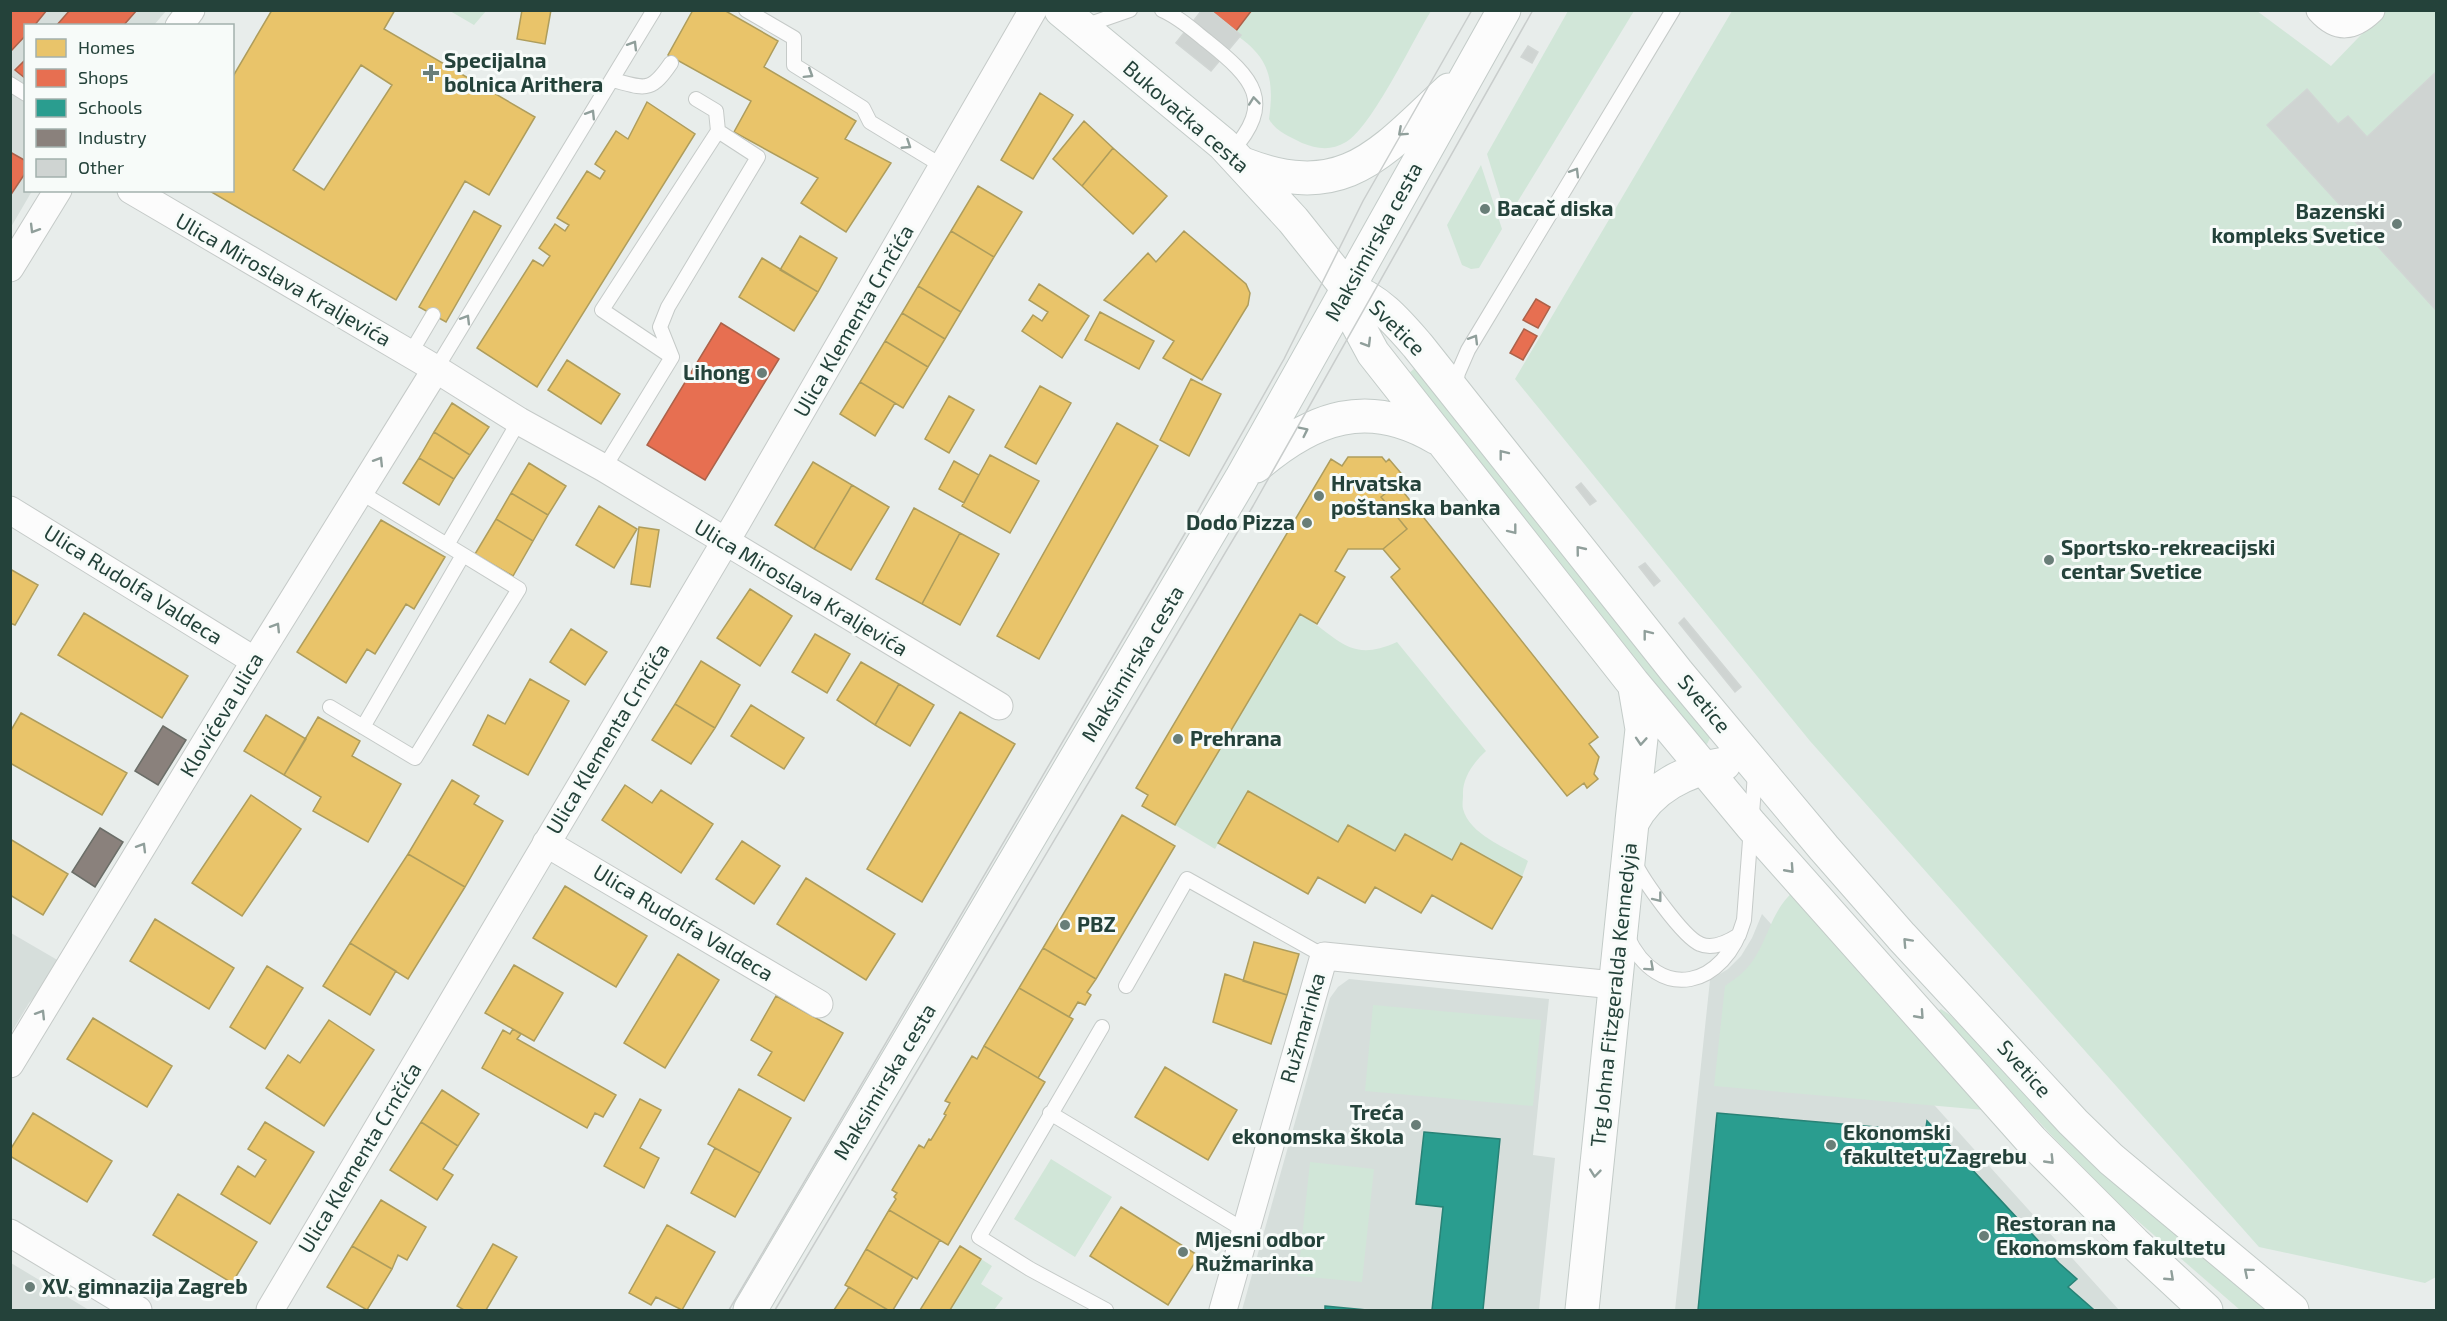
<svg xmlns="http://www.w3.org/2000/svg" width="2447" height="1321" viewBox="0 0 2447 1321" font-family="'Exo 2',sans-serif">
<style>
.built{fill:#d6dedb}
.green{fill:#d1e6d8}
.homes{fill:#e9c46a;stroke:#ae9d5c;stroke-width:1.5;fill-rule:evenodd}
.shops{fill:#e76f51;stroke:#ac624a;stroke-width:1.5}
.schools{fill:#2a9d8f;stroke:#288276;stroke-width:1.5}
.industry{fill:#8a817c;stroke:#6b6e68;stroke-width:1.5}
.building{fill:#cfd4d2;stroke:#d1d6d4;stroke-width:1.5}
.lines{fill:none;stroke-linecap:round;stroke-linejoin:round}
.lane-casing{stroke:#c5cac8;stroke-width:16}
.street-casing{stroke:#c5cac8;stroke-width:29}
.secondary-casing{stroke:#c3cbc8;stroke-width:35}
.lane{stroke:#fcfcfc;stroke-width:14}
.street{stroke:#fcfcfc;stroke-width:27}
.secondary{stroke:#fcfcfc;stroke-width:33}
.tram{stroke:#c9cdcc;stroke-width:1.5}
.oneway{stroke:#909f9b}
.poi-dot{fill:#697e78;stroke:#f7fbf9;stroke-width:2}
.labels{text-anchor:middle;stroke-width:6;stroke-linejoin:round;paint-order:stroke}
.poi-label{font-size:21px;font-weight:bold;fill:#24423a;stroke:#f7fbf9;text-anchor:start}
.street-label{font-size:21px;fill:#24423a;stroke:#f7fbf9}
</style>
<rect width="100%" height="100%" fill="#e8edeb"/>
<path class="built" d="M 11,11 L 166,11 L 154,25 L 26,26 L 26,190 L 32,191 L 11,227 Z
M 1762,914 L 2119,1310 L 1675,1310 L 1710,980 L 1728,969 L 1741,956 L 1752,938 Z
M 11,933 L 66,965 L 29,1003 L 11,1033 Z
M 1349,979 L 1549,999 L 1533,1155 L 1555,1158 L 1539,1310 L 1242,1310 L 1330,998 L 1338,987 Z
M 11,1263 L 89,1310 L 11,1310 Z"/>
<path class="green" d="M 450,11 L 486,11 L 474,25 Z
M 1252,11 L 1431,11 C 1413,40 1372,127 1346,142 C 1331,151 1317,149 1302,143 C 1290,137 1275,131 1269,119 C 1274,82 1271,60 1239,37 L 1241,35 L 1236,31 Z
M 1568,11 L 1634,11 L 1507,219 L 1487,154 Z
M 1732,11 L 2257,11 L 2331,66 L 2384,11 L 2436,11 L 2436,1277 L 2425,1283 L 2259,1247 L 1810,741 L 1515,379 Z
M 1481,165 L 1502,229 L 1479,268 L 1471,269 L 1462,265 L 1447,225 Z
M 1415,368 L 1710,738 L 1707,744 L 1703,743 L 1408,374 Z
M 1300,614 C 1339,637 1349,664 1397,642 L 1486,751 C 1474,762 1462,778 1463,795 C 1463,799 1462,805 1463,809 C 1470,835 1507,848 1528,861 L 1522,877 L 1462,843 L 1452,860 L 1405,834 L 1395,851 L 1348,825 L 1338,842 L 1248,791 L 1215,849 L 1175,825 Z
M 1794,891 L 1995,1111 L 1714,1086 L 1725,986 C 1732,981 1741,975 1747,968 C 1768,945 1769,912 1794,891 Z
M 1373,1005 L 1541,1020 L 1533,1106 L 1365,1091 Z
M 1941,1009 L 1950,1015 L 2006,1072 L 2265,1310 L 2240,1310 L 2124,1209 L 2053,1137 L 1937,1012 Z
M 1051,1159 L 1112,1197 L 1075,1257 L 1014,1219 Z
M 1310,1162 L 1374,1169 L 1362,1282 L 1298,1276 Z
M 981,1259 L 992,1266 L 981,1284 L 1003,1298 L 994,1310 L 950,1310 Z"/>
<path class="homes" d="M 272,10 L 395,10 L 384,29 L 535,117 L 489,195 L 465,181 L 396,300 L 208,190 L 232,190 L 232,78 ZM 361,65 L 392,85 L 324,190 L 293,170 Z
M 522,10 L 551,10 L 545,44 L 517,39 Z
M 693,10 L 724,10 L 778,41 L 764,67 L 856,121 L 845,139 L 891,163 L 846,232 L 801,203 L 818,178 L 734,132 L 751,101 L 668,55 Z
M 1040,93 L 1073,115 L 1033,179 L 1001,160 Z
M 647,102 L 695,134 L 537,387 L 477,348 L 533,260 L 543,266 L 550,256 L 539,248 L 555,224 L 565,231 L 569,225 L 557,218 L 587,171 L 600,179 L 605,171 L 595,164 L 616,131 L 628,139 Z
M 1084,121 L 1113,148 L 1082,186 L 1053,159 Z
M 1113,148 L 1167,196 L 1133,234 L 1082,186 Z
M 978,186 L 1022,212 L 994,257 L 951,231 Z
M 474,211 L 501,226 L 446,322 L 419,307 Z
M 951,231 L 994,257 L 961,312 L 918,286 Z
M 1184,231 L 1246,284 L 1250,293 L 1248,305 L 1202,380 L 1163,358 L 1174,341 L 1104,300 L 1148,253 L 1156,262 Z
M 800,236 L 837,258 L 818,292 L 780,270 Z
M 762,258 L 818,292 L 794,331 L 739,297 Z
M 1039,284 L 1089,316 L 1062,358 L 1022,331 L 1033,315 L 1042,321 L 1048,312 L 1029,300 Z
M 918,286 L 961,312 L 945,339 L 902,313 Z
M 1100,312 L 1154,341 L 1139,369 L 1085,340 Z
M 902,313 L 945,339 L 928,367 L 885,341 Z
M 885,341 L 928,367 L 903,408 L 860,382 Z
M 567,360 L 620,394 L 601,424 L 548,390 Z
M 1191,379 L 1221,394 L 1189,456 L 1160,440 Z
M 860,382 L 895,403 L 875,436 L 840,414 Z
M 1040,386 L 1071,403 L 1036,464 L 1005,447 Z
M 949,396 L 974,410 L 949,453 L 925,439 Z
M 452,403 L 489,427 L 470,455 L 434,432 Z
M 1117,423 L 1158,446 L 1039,659 L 997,636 Z
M 434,432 L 470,455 L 454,479 L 419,458 Z
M 990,455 L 1039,481 L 1010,533 L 962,506 Z
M 1348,457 L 1382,457 L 1386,462 L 1389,459 L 1405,478 L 1381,497 L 1407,529 L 1383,549 L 1348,549 L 1335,571 L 1345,577 L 1317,624 L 1300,614 L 1175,825 L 1142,806 L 1148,795 L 1136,788 L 1331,459 L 1342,466 Z
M 419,458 L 454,479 L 439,505 L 403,483 Z
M 954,461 L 979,475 L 964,503 L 939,489 Z
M 813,462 L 852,485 L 814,549 L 775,525 Z
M 529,463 L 566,486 L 548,515 L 511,493 Z
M 1397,484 L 1598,737 L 1589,744 L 1599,757 L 1594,774 L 1598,779 L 1587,788 L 1584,783 L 1567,796 L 1391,577 L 1400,569 L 1383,549 L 1407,529 L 1381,497 Z
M 852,485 L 889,507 L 851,570 L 814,549 Z
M 511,493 L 548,515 L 533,541 L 496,519 Z
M 599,506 L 637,529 L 614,568 L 576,545 Z
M 914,508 L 960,533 L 922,604 L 876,579 Z
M 496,519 L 533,541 L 513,576 L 475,554 Z
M 381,520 L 445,557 L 414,609 L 406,604 L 375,654 L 367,649 L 346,683 L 297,652 Z
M 639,527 L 659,530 L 650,587 L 631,584 Z
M 960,533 L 999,554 L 960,625 L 922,604 Z
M 10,569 L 38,585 L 15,625 L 10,623 Z
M 750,589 L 792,616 L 760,666 L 717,638 Z
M 84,613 L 188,676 L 162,718 L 58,655 Z
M 571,629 L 607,652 L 585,685 L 550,662 Z
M 815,634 L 850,654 L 827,693 L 792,672 Z
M 701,661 L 740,685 L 715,728 L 675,704 Z
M 861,662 L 899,684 L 875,725 L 837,700 Z
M 530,679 L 569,701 L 528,775 L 473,745 L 488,715 L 505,724 Z
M 899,684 L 934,705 L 910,746 L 875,725 Z
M 675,704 L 715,728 L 691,764 L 652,740 Z
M 751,705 L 804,738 L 784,769 L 731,736 Z
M 960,712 L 1015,744 L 922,902 L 867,869 Z
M 21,713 L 127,773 L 102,815 L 10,763 L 10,732 Z
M 266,715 L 306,739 L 284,775 L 244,751 Z
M 318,717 L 360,741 L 352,756 L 401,784 L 368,842 L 313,811 L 321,797 L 284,775 Z
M 452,780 L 479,796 L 474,804 L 503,821 L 465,887 L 408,854 Z
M 625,785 L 652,803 L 661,790 L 713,824 L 681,873 L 602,820 Z
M 1248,791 L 1338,842 L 1348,825 L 1395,851 L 1405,834 L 1452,860 L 1461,843 L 1522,877 L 1492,929 L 1432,895 L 1421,913 L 1375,887 L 1365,903 L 1318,877 L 1308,894 L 1218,843 Z
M 251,795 L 301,829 L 242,916 L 192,883 Z
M 1122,815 L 1175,846 L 1096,979 L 1043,948 Z
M 10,839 L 68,874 L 43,915 L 10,895 Z
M 742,841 L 780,866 L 754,904 L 716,879 Z
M 408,854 L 465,887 L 408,979 L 350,943 Z
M 806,878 L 895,934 L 866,980 L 777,924 Z
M 565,886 L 647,936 L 616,987 L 533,938 Z
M 155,919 L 234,968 L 209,1009 L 130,961 Z
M 1254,942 L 1299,954 L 1287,995 L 1243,981 Z
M 350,943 L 396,971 L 370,1015 L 323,986 Z
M 1043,948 L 1096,979 L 1087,992 L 1091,995 L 1085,1005 L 1078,1002 L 1069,1017 L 1019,988 Z
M 678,954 L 719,980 L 665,1068 L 624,1043 Z
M 514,965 L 563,993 L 534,1041 L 485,1013 Z
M 267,966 L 303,988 L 265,1049 L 230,1027 Z
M 1225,974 L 1287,995 L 1271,1044 L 1213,1022 Z
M 1019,988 L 1073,1019 L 1038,1078 L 984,1046 Z
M 776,996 L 843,1033 L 804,1101 L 758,1075 L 772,1052 L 751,1040 Z
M 93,1018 L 172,1066 L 147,1107 L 67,1059 Z
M 329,1020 L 374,1050 L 324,1126 L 266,1088 L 288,1055 L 300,1063 Z
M 513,1029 L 521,1034 L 517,1039 L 616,1095 L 603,1117 L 595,1113 L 587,1128 L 482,1068 L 503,1030 L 510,1034 Z
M 984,1046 L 1045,1082 L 948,1245 L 889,1210 L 896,1199 L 894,1197 L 897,1193 L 892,1190 L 919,1145 L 924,1148 L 929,1139 L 931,1140 L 946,1115 L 944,1114 L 950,1103 L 945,1101 L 972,1056 L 977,1059 Z
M 1165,1067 L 1237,1110 L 1208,1160 L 1135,1117 Z
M 739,1089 L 791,1118 L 760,1173 L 708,1144 Z
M 442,1090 L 479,1114 L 458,1146 L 421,1122 Z
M 640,1099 L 661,1110 L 640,1148 L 659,1158 L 644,1188 L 604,1166 Z
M 33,1113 L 112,1161 L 87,1202 L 10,1156 L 10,1150 Z
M 265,1122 L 314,1152 L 270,1224 L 221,1194 L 238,1166 L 255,1177 L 266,1160 L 248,1149 Z
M 421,1122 L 458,1146 L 443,1169 L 453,1175 L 437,1200 L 390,1170 Z
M 715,1148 L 760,1173 L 735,1217 L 691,1193 Z
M 178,1194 L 257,1242 L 232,1283 L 153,1235 Z
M 381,1200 L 426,1227 L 407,1260 L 398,1255 L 392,1269 L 352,1246 Z
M 1121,1207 L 1199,1256 L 1168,1305 L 1090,1256 Z
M 889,1210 L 940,1240 L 917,1279 L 866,1249 Z
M 667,1225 L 715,1252 L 682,1310 L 656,1297 L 651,1305 L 629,1293 Z
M 493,1244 L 517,1257 L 486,1310 L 464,1310 L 457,1306 Z
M 352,1246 L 392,1269 L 367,1310 L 327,1287 Z
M 960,1246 L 981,1259 L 950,1310 L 920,1310 Z
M 866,1249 L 913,1277 L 893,1310 L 888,1310 L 845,1285 Z
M 849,1287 L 888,1310 L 834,1310 Z"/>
<path class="shops" d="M 10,10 L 47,10 L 34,26 L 26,26 L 26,35 L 10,52 Z
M 70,10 L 137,10 L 123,26 L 56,26 Z
M 1210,10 L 1252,10 L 1236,31 Z
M 26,59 L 26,79 L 15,70 Z
M 10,152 L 26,161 L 26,172 L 10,196 Z
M 1536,299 L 1550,307 L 1538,328 L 1523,320 Z
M 721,323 L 779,359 L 705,480 L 647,445 Z
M 1524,329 L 1537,336 L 1523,360 L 1510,353 Z"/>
<path class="schools" d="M 1717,1113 L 1921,1131 L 1920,1138 L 1924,1139 L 1927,1121 L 2059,1263 L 2077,1279 L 2068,1287 L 2093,1309 L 1698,1310 Z
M 1424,1132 L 1500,1139 L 1483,1310 L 1432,1310 L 1443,1207 L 1416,1204 Z
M 1325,1306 L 1367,1310 L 1325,1310 Z"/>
<path class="industry" d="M 163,726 L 186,740 L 158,785 L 135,771 Z
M 100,828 L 123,842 L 95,887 L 72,872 Z"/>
<path class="building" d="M 1202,10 L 1210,10 L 1241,35 L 1211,71 L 1176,43 Z
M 1528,46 L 1538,52 L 1532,63 L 1521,57 Z
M 2436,72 L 2436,310 L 2267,125 L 2307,89 L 2338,124 L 2348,116 L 2367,137 Z
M 1581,483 L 1596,501 L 1590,505 L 1576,487 Z
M 1645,563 L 1660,581 L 1654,586 L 1639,567 Z
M 1684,618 L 1741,687 L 1735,692 L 1679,623 Z"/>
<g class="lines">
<defs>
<path id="lane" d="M 746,10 L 794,38 L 794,65 L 863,108 L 870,122 L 944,167
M 1162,10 C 1179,17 1194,31 1208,42 C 1253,78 1276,102 1231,152
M 1084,26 L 1130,10
M 612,80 C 645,88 650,94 671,63
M 10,84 L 26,94
M 696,99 L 716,111 L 718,131
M 718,131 L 758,157 L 668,307 L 660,327 L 672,357 L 602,310 Z
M 410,354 L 433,315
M 436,369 L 654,10
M 1455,388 L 1458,373 L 1468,350 L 1673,10
M 604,468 L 672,357
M 360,492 L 447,545 L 519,421
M 330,707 L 415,758 L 519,589 L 447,545
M 363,727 L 463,555
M 1634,861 C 1642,879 1683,937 1700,944 C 1713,950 1728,942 1739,935
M 1627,936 C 1659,1005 1725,987 1744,920 L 1755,774
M 1126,986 L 1187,879 L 1324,956
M 1102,1027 L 979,1237 L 1030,1269 L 1106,1310
M 1050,1113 L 1244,1230"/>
<path id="street" d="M 2320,10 C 2338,30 2353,27 2371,10
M 179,26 L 191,10
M 131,190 L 436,369 L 519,421 L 604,468 L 999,706
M 10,268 L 58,190
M 10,510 L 255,661
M 546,843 L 819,1004
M 10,1064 L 255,661 L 436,369
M 10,1233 L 138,1310
M 270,1310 L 737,522 L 1033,10
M 1223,1310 L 1324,956 L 1614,985"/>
<path id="secondary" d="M 1061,10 L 1223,144 L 1293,220 L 1348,289
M 1243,164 C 1344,203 1380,154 1449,90
M 1348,289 C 1378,299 1398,323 1418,346 L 1677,672 L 1824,848 L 1901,936 L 2073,1122 L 2111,1159 L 2292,1310
M 1348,289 L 1352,314 L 1373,353 L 1633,683 L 1751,825 L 2031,1140 L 2134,1243 L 2206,1310
M 1256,466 C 1313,417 1368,397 1437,438
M 1632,821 L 1642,729 L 1635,688
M 750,1310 L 1241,479 L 1504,10
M 1582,1310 L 1632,823 C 1650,788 1686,770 1724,764"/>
</defs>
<use href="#lane" class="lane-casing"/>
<use href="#street" class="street-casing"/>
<use href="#secondary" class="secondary-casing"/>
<use href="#lane" class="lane"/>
<use href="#street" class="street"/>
<use href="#secondary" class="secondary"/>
<path class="tram" d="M 729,1310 L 1194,518 L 1284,359 L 1363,201 L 1472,10
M 775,1310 L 1253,506 L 1533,10"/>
</g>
<defs><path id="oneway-chevron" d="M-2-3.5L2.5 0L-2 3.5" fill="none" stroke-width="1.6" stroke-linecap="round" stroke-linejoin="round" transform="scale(1.5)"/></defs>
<g class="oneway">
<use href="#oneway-chevron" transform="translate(633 45) rotate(-59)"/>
<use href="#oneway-chevron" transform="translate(809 74) rotate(32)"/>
<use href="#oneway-chevron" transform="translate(1254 101) rotate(-96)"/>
<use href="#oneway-chevron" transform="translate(591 114) rotate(-58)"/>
<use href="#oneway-chevron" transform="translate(1402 132) rotate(138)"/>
<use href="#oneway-chevron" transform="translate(907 145) rotate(33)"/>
<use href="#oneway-chevron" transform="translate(1575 172) rotate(-59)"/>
<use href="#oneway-chevron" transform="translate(34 229) rotate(121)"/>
<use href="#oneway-chevron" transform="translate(466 319) rotate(-59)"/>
<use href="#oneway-chevron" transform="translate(1474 339) rotate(-59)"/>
<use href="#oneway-chevron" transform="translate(1367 343) rotate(59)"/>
<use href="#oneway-chevron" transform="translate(1304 431) rotate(-26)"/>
<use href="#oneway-chevron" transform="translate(1503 454) rotate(-128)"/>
<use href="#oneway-chevron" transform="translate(379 461) rotate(-58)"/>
<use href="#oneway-chevron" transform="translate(1513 530) rotate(52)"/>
<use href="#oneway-chevron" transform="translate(1580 550) rotate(-129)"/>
<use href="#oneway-chevron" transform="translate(276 627) rotate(-58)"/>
<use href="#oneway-chevron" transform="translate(1647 634) rotate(-128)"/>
<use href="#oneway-chevron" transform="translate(1641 741) rotate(94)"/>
<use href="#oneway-chevron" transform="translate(142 847) rotate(-59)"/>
<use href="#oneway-chevron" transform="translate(1790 869) rotate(48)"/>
<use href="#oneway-chevron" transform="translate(1658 898) rotate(52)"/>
<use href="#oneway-chevron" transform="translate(1907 942) rotate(-133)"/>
<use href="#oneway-chevron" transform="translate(1650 967) rotate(42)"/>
<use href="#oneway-chevron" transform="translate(41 1014) rotate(-58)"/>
<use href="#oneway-chevron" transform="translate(1920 1015) rotate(48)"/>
<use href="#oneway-chevron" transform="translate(2050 1160) rotate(46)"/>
<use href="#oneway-chevron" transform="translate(1595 1173) rotate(96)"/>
<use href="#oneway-chevron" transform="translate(2248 1272) rotate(-140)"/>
<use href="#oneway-chevron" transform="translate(2170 1277) rotate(43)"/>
</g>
<g class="poi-dot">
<path d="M428 64h6v6h6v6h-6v6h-6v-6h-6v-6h6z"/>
<circle cx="1485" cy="209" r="6"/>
<circle cx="2397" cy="224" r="6"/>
<circle cx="762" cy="373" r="6"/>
<circle cx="1319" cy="496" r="6"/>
<circle cx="1307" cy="523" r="6"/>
<circle cx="2049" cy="560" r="6"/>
<circle cx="1178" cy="739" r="6"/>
<circle cx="1065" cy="925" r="6"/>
<circle cx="1416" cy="1125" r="6"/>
<circle cx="1831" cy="1145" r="6"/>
<circle cx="1984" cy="1236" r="6"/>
<circle cx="1183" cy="1252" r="6"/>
<circle cx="30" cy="1287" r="6"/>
</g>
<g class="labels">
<g class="poi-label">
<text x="444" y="68">Specijalna<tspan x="444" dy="24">bolnica Arithera</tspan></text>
<text x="1497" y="216">Bacač diska</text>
<text x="2385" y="219" text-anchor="end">Bazenski<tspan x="2385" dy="24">kompleks Svetice</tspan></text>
<text x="750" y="380" text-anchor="end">Lihong</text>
<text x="1331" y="491">Hrvatska<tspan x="1331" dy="24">poštanska banka</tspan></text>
<text x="1295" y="530" text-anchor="end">Dodo Pizza</text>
<text x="2061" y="555">Sportsko-rekreacijski<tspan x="2061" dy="24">centar Svetice</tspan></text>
<text x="1190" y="746">Prehrana</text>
<text x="1077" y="932">PBZ</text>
<text x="1404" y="1120" text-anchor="end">Treća<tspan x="1404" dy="24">ekonomska škola</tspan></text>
<text x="1843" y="1140">Ekonomski<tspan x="1843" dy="24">fakultet u Zagrebu</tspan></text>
<text x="1996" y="1231">Restoran na<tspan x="1996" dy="24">Ekonomskom fakultetu</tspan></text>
<text x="1195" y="1247">Mjesni odbor<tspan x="1195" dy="24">Ružmarinka</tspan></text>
<text x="42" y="1294">XV. gimnazija Zagreb</text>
</g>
<g class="street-label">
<text transform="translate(1186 117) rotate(41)" y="7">Bukovačka cesta</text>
<text transform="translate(1374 242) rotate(-61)" y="7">Maksimirska cesta</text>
<text transform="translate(283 280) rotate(30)" y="7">Ulica Miroslava Kraljevića</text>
<text transform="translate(854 321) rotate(-60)" y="7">Ulica Klementa Crnčića</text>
<text transform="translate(1397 328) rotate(45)" y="7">Svetice</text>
<text transform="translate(133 585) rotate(32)" y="7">Ulica Rudolfa Valdeca</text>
<text transform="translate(801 588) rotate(31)" y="7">Ulica Miroslava Kraljevića</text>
<text transform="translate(1133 664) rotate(-59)" y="7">Maksimirska cesta</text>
<text transform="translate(1704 704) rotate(50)" y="7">Svetice</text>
<text transform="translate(222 715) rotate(-59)" y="7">Klovićeva ulica</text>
<text transform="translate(608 739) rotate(-59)" y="7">Ulica Klementa Crnčića</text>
<text transform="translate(683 923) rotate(31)" y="7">Ulica Rudolfa Valdeca</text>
<text transform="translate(1614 995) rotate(-84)" y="7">Trg Johna Fitzgeralda Kennedyja</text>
<text transform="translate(1303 1028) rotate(-74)" y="7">Ružmarinka</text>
<text transform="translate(2024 1069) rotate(48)" y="7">Svetice</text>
<text transform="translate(885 1082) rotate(-59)" y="7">Maksimirska cesta</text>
<text transform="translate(360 1158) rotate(-59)" y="7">Ulica Klementa Crnčića</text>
</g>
</g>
<rect width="2447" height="1321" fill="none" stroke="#24423a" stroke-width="24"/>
<rect x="24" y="24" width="210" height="168" fill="#f7fbf9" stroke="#a3b1ad" stroke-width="1.5"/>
<rect x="36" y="39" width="30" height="18" fill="#e9c46a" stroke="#a3b1ad" stroke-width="1.5"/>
<text x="78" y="54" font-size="18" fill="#24423a">Homes</text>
<rect x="36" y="69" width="30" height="18" fill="#e76f51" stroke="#a3b1ad" stroke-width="1.5"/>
<text x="78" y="84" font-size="18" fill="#24423a">Shops</text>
<rect x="36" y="99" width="30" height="18" fill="#2a9d8f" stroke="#a3b1ad" stroke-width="1.5"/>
<text x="78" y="114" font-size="18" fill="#24423a">Schools</text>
<rect x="36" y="129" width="30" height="18" fill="#8a817c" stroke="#a3b1ad" stroke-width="1.5"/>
<text x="78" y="144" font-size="18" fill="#24423a">Industry</text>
<rect x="36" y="159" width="30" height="18" fill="#cfd4d2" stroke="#a3b1ad" stroke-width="1.5"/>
<text x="78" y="174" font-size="18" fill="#24423a">Other</text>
</svg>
